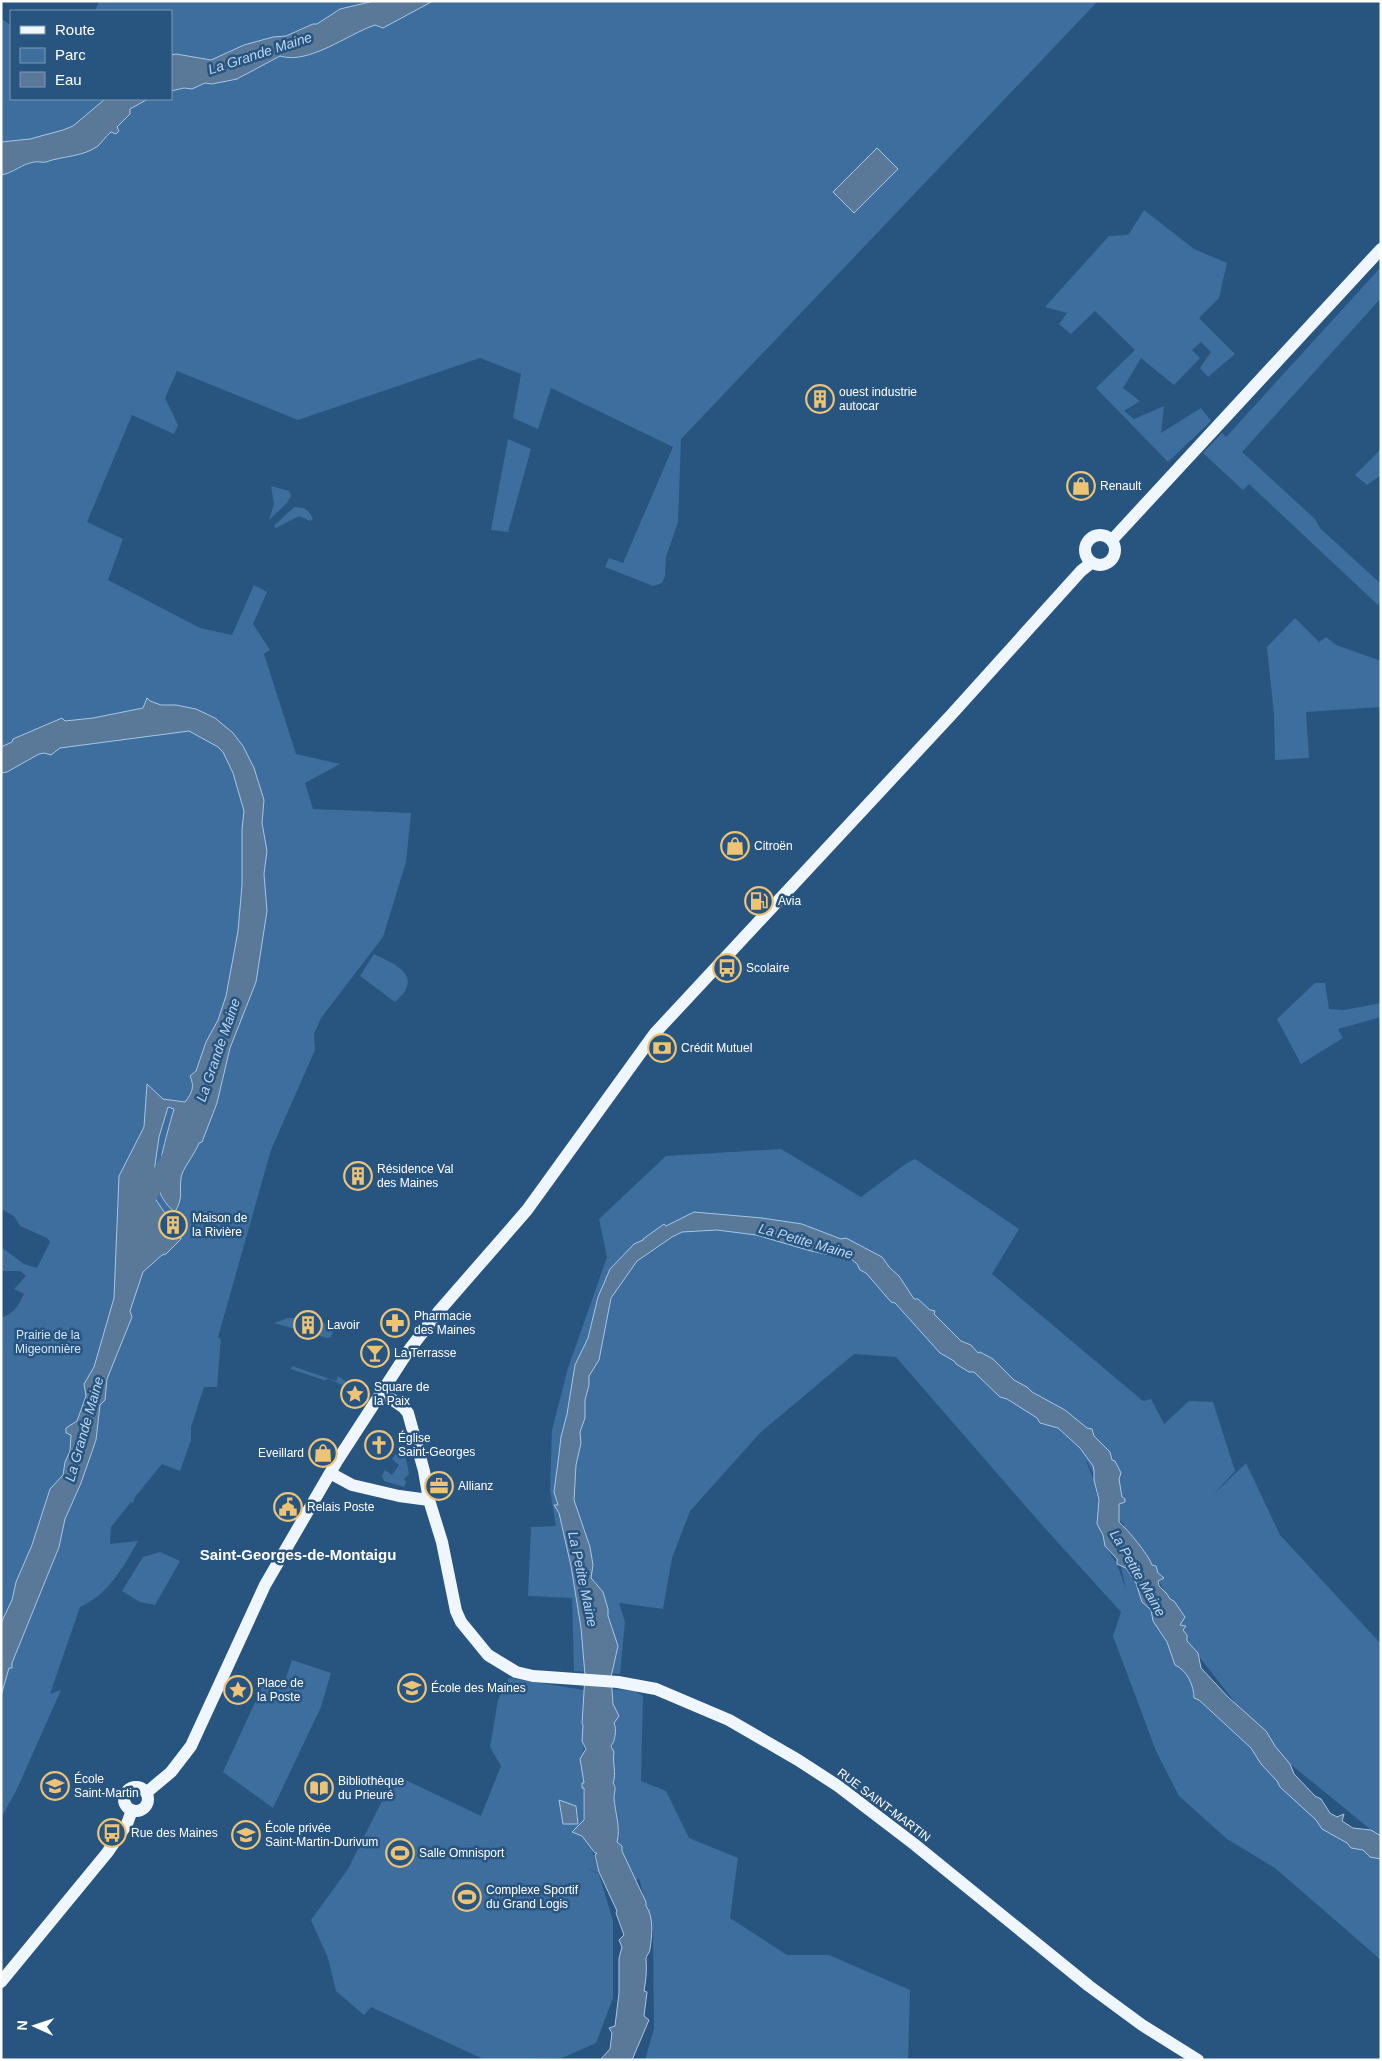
<svg xmlns="http://www.w3.org/2000/svg" width="1382" height="2061" viewBox="0 0 1382 2061" font-family="Helvetica,sans-serif">
<style>
.green{fill:#3d6e9e;fill-rule:evenodd}
.water{fill:#5a7998;stroke:#a4c7e6}
.lines{fill:none;stroke-linecap:round;stroke-linejoin:round}
.river{stroke:#5a7998;stroke-width:18}
.major{stroke:#f0f6fd;stroke-width:12}
.labels{text-anchor:middle;stroke-width:5;stroke-linejoin:round;paint-order:stroke}
.poi-label{font-size:12px;fill:#fff;stroke:#285480;text-anchor:start}
.park-label{font-size:12px;fill:#d2e4f5;stroke:#285480}
.street-label{font-size:12px;fill:#fff;stroke:#285480}
.water-label{font-size:14px;font-style:italic;fill:#bbd5ed;stroke:#285480}
.quarter-label{font-size:15px;font-weight:bold;fill:#fff;stroke:#285480}
</style>
<rect width="100%" height="100%" fill="#285480"/>
<path class="green" d="M 99,1 L 1098,1 L 681,439 L 678,522 L 666,557 L 665,576 L 662,583 L 653,586 L 605,567 L 609,558 L 623,563 L 673,447 L 551,388 L 538,429 L 513,418 L 521,374 L 480,358 L 298,420 L 177,371 L 165,398 L 178,425 L 174,434 L 132,415 L 87,522 L 123,539 L 108,580 L 200,628 L 232,635 L 254,585 L 267,592 L 253,624 L 270,650 L 264,654 L 296,754 L 340,764 L 305,783 L 313,809 L 411,813 L 406,862 L 383,937 L 321,1018 L 314,1034 L 315,1050 L 271,1150 L 218,1337 L 221,1339 L 217,1387 L 204,1387 L 191,1427 L 191,1440 L 180,1471 L 162,1464 L 135,1497 L 133,1503 L 131,1502 L 111,1527 L 110,1544 L 138,1541 C 124,1566 108,1595 80,1607 L 50,1694 L 61,1690 L 17,1789 L 1,1818 L 1,1326 L 3,1324 L 1,1325 L 1,1318 C 15,1312 17,1308 24,1294 L 14,1289 L 26,1276 L 20,1271 L 1,1271 L 1,1247 L 24,1264 L 37,1268 L 50,1242 L 47,1238 L 20,1226 L 14,1216 L 1,1209 L 1,19 L 11,25 L 11,99 L 171,99 L 171,11 L 95,11 Z
M 1144,210 L 1194,249 L 1227,263 L 1219,298 L 1199,318 L 1235,354 L 1208,377 L 1200,368 L 1211,352 L 1201,342 L 1192,350 L 1200,358 L 1174,385 L 1141,358 L 1123,388 L 1140,401 L 1124,411 L 1134,419 L 1164,406 L 1161,433 L 1201,408 L 1211,421 L 1168,462 L 1096,388 L 1135,350 L 1095,311 L 1071,334 L 1059,324 L 1067,313 L 1045,307 L 1109,236 L 1128,235 Z
M 1381,267 L 1381,298 L 1242,452 L 1315,519 L 1320,528 L 1381,584 L 1381,598 L 1378,605 L 1249,484 L 1243,490 L 1203,453 L 1222,433 L 1226,437 Z
M 508,439 L 531,449 L 508,532 L 491,530 Z
M 1381,449 L 1381,475 L 1367,485 L 1355,475 Z
M 271,486 L 289,491 L 291,496 L 287,503 L 269,520 L 274,504 Z
M 294,507 C 305,507 309,510 313,519 L 310,521 L 299,516 L 276,528 L 274,526 Z
M 1295,618 L 1319,642 L 1326,637 L 1336,645 L 1381,661 L 1381,707 L 1306,712 L 1309,758 L 1275,760 L 1274,715 L 1267,647 Z
M 374,954 C 387,961 415,970 406,989 C 404,994 399,998 395,1002 L 360,976 Z
M 1315,983 L 1325,983 L 1329,1009 L 1344,1010 L 1381,1003 L 1381,1017 L 1338,1029 L 1343,1038 L 1301,1064 L 1277,1019 Z
M 781,1149 L 861,1197 L 907,1163 L 915,1159 L 1019,1229 L 992,1274 L 1143,1401 L 1151,1399 L 1164,1424 L 1189,1401 L 1213,1402 L 1235,1471 L 1213,1495 L 1246,1463 L 1280,1535 L 1381,1644 L 1381,1838 L 1272,1749 L 1300,1796 L 1381,1848 L 1381,1960 L 1275,1868 L 1227,1839 L 1179,1796 L 1156,1751 L 1113,1636 L 1121,1612 L 1042,1525 L 896,1357 L 854,1354 L 760,1433 L 690,1511 L 672,1558 L 663,1609 L 619,1603 L 625,1622 L 620,1674 L 574,1671 L 572,1598 L 528,1596 L 531,1527 L 556,1526 L 550,1490 L 552,1430 L 568,1368 L 607,1257 L 599,1219 L 666,1156 ZM 1084,1456 L 1118,1519 L 1124,1524 L 1117,1549 L 1126,1590 L 1117,1564 L 1105,1546 L 1103,1535 L 1097,1524 L 1099,1505 L 1094,1480 ZM 1150,1561 L 1187,1641 L 1268,1745 L 1179,1656 Z
M 311,1316 L 334,1328 L 331,1337 L 327,1338 L 274,1323 L 288,1318 L 295,1318 L 294,1326 L 311,1330 L 314,1322 L 301,1319 Z
M 292,1366 L 336,1381 L 338,1376 L 366,1396 L 362,1401 L 348,1392 L 349,1388 L 329,1379 L 324,1380 L 291,1369 Z
M 403,1444 L 409,1474 L 404,1479 L 406,1482 L 404,1487 L 384,1481 L 382,1476 L 385,1470 L 392,1475 L 399,1465 L 392,1459 Z
M 160,1552 L 180,1561 L 155,1605 L 140,1602 L 122,1591 L 143,1557 Z
M 292,1660 L 331,1673 L 321,1707 L 273,1808 L 223,1772 L 264,1683 L 282,1690 Z
M 509,1678 L 584,1690 L 583,1821 L 599,1873 L 587,1868 L 599,1874 L 613,1921 L 613,1998 L 596,2043 L 562,2058 L 485,2060 L 371,2007 L 364,2015 L 336,1991 L 328,1958 L 311,1920 L 348,1869 L 395,1775 L 481,1816 L 501,1766 L 490,1747 L 498,1700 Z
M 612,1689 L 634,1691 L 643,1696 L 641,1781 L 666,1791 L 689,1838 L 738,1858 L 730,1918 L 787,1955 L 829,1955 L 910,1990 L 908,2060 L 645,2060 L 654,2028 L 653,1932 L 639,1878 L 636,1881 L 616,1839 L 613,1788 Z"/>
<path class="water" d="M 374,1 L 433,1 L 383,28 L 375,25 C 348,34 309,65 280,56 L 237,79 L 212,84 L 205,83 L 192,89 L 184,88 L 171,91 L 171,55 L 176,54 L 211,60 L 244,45 L 273,37 L 286,36 L 313,24 L 317,24 L 340,9 Z
M 105,99 L 148,99 L 130,109 L 130,114 L 117,127 L 119,131 L 116,134 L 111,132 C 106,136 102,142 98,146 C 83,157 62,156 46,162 C 42,163 38,161 34,162 C 22,164 13,173 1,175 L 1,142 L 30,139 L 63,130 L 73,126 Z
M 877,148 L 898,169 L 854,213 L 833,192 Z
M 147,698 L 150,701 L 161,705 L 176,705 L 196,709 L 215,718 L 233,733 L 243,746 L 254,768 L 264,800 L 262,823 L 267,851 L 264,874 L 267,911 L 256,982 L 230,1048 L 217,1103 L 202,1142 L 199,1143 C 195,1154 182,1169 181,1178 C 179,1193 184,1196 175,1212 C 168,1207 162,1199 159,1190 C 155,1172 169,1127 174,1109 L 168,1107 L 159,1137 L 152,1186 L 156,1200 L 167,1216 L 162,1224 L 171,1230 L 170,1232 L 180,1233 L 181,1239 L 166,1254 L 162,1255 L 143,1272 L 130,1311 L 132,1317 L 107,1379 L 105,1400 L 100,1405 L 96,1440 L 81,1483 L 65,1519 L 59,1547 L 12,1663 L 12,1668 L 9,1668 L 1,1696 L 1,1623 L 12,1600 L 16,1582 L 32,1545 L 50,1489 L 63,1475 L 65,1462 L 70,1451 L 71,1435 L 66,1433 L 66,1428 L 77,1421 L 86,1396 L 84,1384 L 94,1367 L 114,1298 L 119,1176 L 144,1127 L 147,1084 L 163,1099 L 185,1102 C 192,1093 195,1087 190,1076 L 196,1071 L 206,1042 L 218,1020 L 226,996 L 238,931 L 242,885 L 242,829 L 244,811 L 233,773 L 223,752 L 218,747 L 189,731 L 60,748 L 51,755 L 44,753 L 39,754 L 7,772 L 1,773 L 1,747 L 12,742 L 13,739 L 62,718 L 65,721 L 93,718 L 143,708 Z
M 694,1212 L 762,1218 L 802,1224 L 841,1239 L 846,1238 L 882,1257 L 890,1268 L 899,1276 L 914,1299 L 918,1299 L 930,1310 L 935,1311 L 934,1314 L 961,1341 L 971,1345 L 978,1353 L 980,1352 L 993,1359 L 1014,1380 L 1027,1387 L 1032,1392 L 1065,1410 L 1087,1428 L 1092,1429 L 1094,1436 L 1110,1452 L 1112,1460 L 1115,1461 L 1121,1473 L 1119,1479 L 1122,1497 L 1125,1499 L 1125,1502 L 1119,1504 L 1119,1522 C 1128,1530 1148,1554 1152,1565 L 1156,1566 L 1158,1573 L 1164,1578 L 1158,1581 L 1159,1586 L 1167,1594 L 1170,1599 L 1174,1601 L 1185,1617 L 1180,1625 L 1186,1626 L 1183,1630 L 1187,1635 L 1187,1641 L 1198,1653 L 1201,1668 L 1228,1697 L 1266,1731 L 1275,1746 L 1290,1764 L 1294,1774 L 1315,1796 L 1321,1799 L 1330,1813 L 1337,1817 L 1344,1814 L 1342,1821 L 1353,1828 L 1371,1830 L 1381,1836 L 1381,1859 L 1370,1857 L 1363,1850 L 1351,1848 L 1347,1843 L 1322,1829 L 1316,1820 L 1280,1787 L 1277,1781 L 1261,1764 L 1251,1748 L 1199,1700 L 1194,1698 C 1194,1686 1187,1670 1175,1665 L 1167,1642 L 1153,1621 L 1151,1610 L 1142,1602 L 1136,1583 L 1126,1568 L 1117,1564 L 1117,1559 L 1105,1546 L 1103,1535 L 1097,1524 L 1099,1500 L 1094,1480 L 1094,1471 L 1093,1466 L 1080,1448 L 1058,1428 L 1040,1423 L 1037,1418 L 1007,1399 L 1000,1397 L 974,1372 L 969,1372 L 956,1364 L 954,1361 L 940,1353 L 895,1303 L 891,1302 L 866,1273 L 860,1270 L 857,1264 L 851,1259 L 811,1251 L 756,1235 L 717,1230 L 682,1232 L 672,1237 L 637,1261 L 611,1298 L 599,1360 L 589,1376 L 589,1385 L 585,1400 L 585,1418 L 580,1432 L 581,1443 L 576,1465 L 574,1500 L 590,1547 L 593,1565 L 591,1578 L 603,1592 L 608,1609 L 608,1616 L 618,1646 L 611,1677 L 613,1704 L 619,1716 L 614,1723 C 617,1729 615,1742 611,1746 L 614,1752 C 612,1763 617,1773 613,1783 C 617,1788 614,1792 614,1798 C 615,1813 621,1828 617,1842 L 622,1846 L 622,1851 L 646,1902 L 646,1906 C 654,1916 652,1937 650,1949 C 650,1953 646,1955 646,1959 C 647,1970 646,1980 644,1991 L 647,1992 L 644,2016 L 649,2020 L 632,2060 L 600,2060 L 610,2049 L 612,2033 L 609,2028 L 615,2026 L 619,1993 L 619,1958 L 622,1947 L 619,1940 L 624,1935 L 616,1913 L 617,1911 L 599,1872 L 595,1855 L 597,1853 L 595,1853 L 582,1836 L 572,1832 L 584,1820 L 584,1788 L 582,1788 L 582,1783 L 584,1783 L 580,1759 L 586,1749 L 582,1741 L 583,1725 L 582,1724 L 585,1675 L 581,1628 L 571,1566 L 559,1513 L 554,1505 L 558,1505 L 554,1492 L 559,1454 L 561,1437 L 567,1414 L 575,1365 L 588,1338 L 598,1297 L 610,1269 L 634,1244 L 643,1240 L 643,1239 L 664,1224 L 666,1226 Z
M 559,1800 L 576,1806 L 578,1824 L 563,1824 Z"/>
<g class="lines">
<path class="river" d="M 140,1208 L 172,1156"/>
<path class="major" d="M1085 550a15 15 0 1 1 30 0a15 15 0 1 1-30 0Z
M 1112,540 L 1381,249
M 381,1392 L 403,1407 L 408,1413 L 424,1471 L 429,1500 L 442,1542 L 456,1611 L 461,1622 L 488,1655 L 516,1672 L 533,1676 L 618,1682 L 656,1689 L 729,1720 L 798,1760 L 838,1786 L 914,1844 L 1089,1986 L 1142,2025 L 1198,2060
M 330,1473 L 352,1485 L 399,1496 L 429,1500
M124 1799a12 12 0 1 1 24 0a12 12 0 1 1-24 0Z
M 146,1793 L 171,1772 L 191,1746 L 265,1585 L 337,1461 L 409,1350 L 439,1311 L 527,1210 L 655,1033 L 952,714 L 1081,571 L 1091,563
M 1,1982 L 107,1853 L 127,1824 L 132,1810"/>
</g>
<defs>
<symbol id="building-ring" viewBox="-11 -11 22 22"><circle r="9.5" fill="#285480" stroke="#edc376" stroke-width="1.5"/><path d="M-4-6H4V6H1V3H-1V6H-4ZM-2.5-4.3h1.7v1.8h-1.7ZM.8-4.3h1.7v1.8H.8ZM-2.5-1h1.7V.8h-1.7ZM.8-1h1.7V.8H.8Z" fill="#edc376"/></symbol>
<symbol id="shop-ring" viewBox="-11 -11 22 22"><circle r="9.5" fill="#285480" stroke="#edc376" stroke-width="1.5"/><path d="M-5-2.5h2.3a2.7 3.5 0 0 1 5.4 0H5L5.5 6h-11ZM-1.5-2.5h3a1.5 2.3 0 0 0-3 0Z" fill="#edc376"/></symbol>
<symbol id="fuel-ring" viewBox="-11 -11 22 22"><circle r="9.5" fill="#285480" stroke="#edc376" stroke-width="1.5"/><path d="M-5.5-6h7V0h2V4h1.3V-2.5L3-4.5l.8-.8L6-3V5H2.5V1h-1V6h-7ZM-4.2-4.7v3.2H.2V-4.7Z" fill="#edc376"/></symbol>
<symbol id="bus-ring" viewBox="-11 -11 22 22"><circle r="9.5" fill="#285480" stroke="#edc376" stroke-width="1.5"/><path d="M-5-6H5V4H4V6H2V4H-2V6H-4V4H-5ZM-3.5-4V0h7V-4ZM-3.5 1.2v1.5H-2V1.2ZM2 1.2v1.5H3.5V1.2Z" fill="#edc376"/></symbol>
<symbol id="bank-ring" viewBox="-11 -11 22 22"><circle r="9.5" fill="#285480" stroke="#edc376" stroke-width="1.5"/><path d="M-6-4H6V4H-6ZM0-2.3a2.3 2.3 0 1 0 0 4.6a2.3 2.3 0 1 0 0-4.6Z" fill="#edc376"/></symbol>
<symbol id="pharmacy-ring" viewBox="-11 -11 22 22"><circle r="9.5" fill="#285480" stroke="#edc376" stroke-width="1.5"/><path d="M-2-6h4v4h4v4h-4v4h-4v-4h-4v-4h4Z" fill="#edc376"/></symbol>
<symbol id="bar-ring" viewBox="-11 -11 22 22"><circle r="9.5" fill="#285480" stroke="#edc376" stroke-width="1.5"/><path d="M-6-5H6L.8 .8V4.5H3.5V6h-7V4.5H-.8V.8Z" fill="#edc376"/></symbol>
<symbol id="sight-ring" viewBox="-11 -11 22 22"><circle r="9.5" fill="#285480" stroke="#edc376" stroke-width="1.5"/><path d="M0-6L1.8-2.2L6-1.7L2.9 1.2L3.7 5.4L0 3.3L-3.7 5.4L-2.9 1.2L-6-1.7L-1.8-2.2Z" fill="#edc376"/></symbol>
<symbol id="church-ring" viewBox="-11 -11 22 22"><circle r="9.5" fill="#285480" stroke="#edc376" stroke-width="1.5"/><path d="M-1.2-6h2.4v3.5h3.3v2.4h-3.3V6h-2.4V-.1h-3.3v-2.4h3.3Z" fill="#edc376"/></symbol>
<symbol id="office-ring" viewBox="-11 -11 22 22"><circle r="9.5" fill="#285480" stroke="#edc376" stroke-width="1.5"/><path d="M-6-3h4V-5.5h4V-3h4V5H-6ZM-1-4.5V-3h2v-1.5ZM-6 0V1H6V0Z" fill="#edc376"/></symbol>
<symbol id="civic-ring" viewBox="-11 -11 22 22"><circle r="9.5" fill="#285480" stroke="#edc376" stroke-width="1.5"/><path d="M-.6-6.5H3V-4.5H.6V-3L4-1V1h2V6H-6V1h2V-1L-.6-3ZM-1.2 2.5V6h2.4V2.5Z" fill="#edc376"/></symbol>
<symbol id="school-ring" viewBox="-11 -11 22 22"><circle r="9.5" fill="#285480" stroke="#edc376" stroke-width="1.5"/><path d="M0-5L7-2L0 1L-7-2ZM-4 1L0 2.5L4 1V4Q0 6-4 4Z" fill="#edc376"/></symbol>
<symbol id="library-ring" viewBox="-11 -11 22 22"><circle r="9.5" fill="#285480" stroke="#edc376" stroke-width="1.5"/><path d="M-6-4Q-3-5.5-.7-3.5V5Q-3 3-6 4ZM6-4Q3-5.5 .7-3.5V5Q3 3 6 4Z" fill="#edc376"/></symbol>
<symbol id="stadium-ring" viewBox="-11 -11 22 22"><circle r="9.5" fill="#285480" stroke="#edc376" stroke-width="1.5"/><path d="M0-5a6.5 5 0 1 0 0 10a6.5 5 0 1 0 0-10ZM-3.5-1.8h7v3.6h-7Z" fill="#edc376"/></symbol>
</defs>
<g fill-rule="evenodd">
<use href="#building-ring" x="804" y="383" width="32" height="32"/>
<use href="#shop-ring" x="1065" y="470" width="32" height="32"/>
<use href="#shop-ring" x="719" y="830" width="32" height="32"/>
<use href="#fuel-ring" x="743" y="885" width="32" height="32"/>
<use href="#bus-ring" x="711" y="952" width="32" height="32"/>
<use href="#bank-ring" x="646" y="1032" width="32" height="32"/>
<use href="#building-ring" x="342" y="1160" width="32" height="32"/>
<use href="#building-ring" x="157" y="1209" width="32" height="32"/>
<use href="#pharmacy-ring" x="379" y="1307" width="32" height="32"/>
<use href="#building-ring" x="292" y="1309" width="32" height="32"/>
<use href="#bar-ring" x="359" y="1337" width="32" height="32"/>
<use href="#sight-ring" x="339" y="1378" width="32" height="32"/>
<use href="#church-ring" x="363" y="1429" width="32" height="32"/>
<use href="#shop-ring" x="307" y="1437" width="32" height="32"/>
<use href="#office-ring" x="423" y="1470" width="32" height="32"/>
<use href="#civic-ring" x="272" y="1491" width="32" height="32"/>
<use href="#school-ring" x="396" y="1672" width="32" height="32"/>
<use href="#sight-ring" x="222" y="1674" width="32" height="32"/>
<use href="#school-ring" x="39" y="1770" width="32" height="32"/>
<use href="#library-ring" x="303" y="1772" width="32" height="32"/>
<use href="#bus-ring" x="96" y="1817" width="32" height="32"/>
<use href="#school-ring" x="230" y="1819" width="32" height="32"/>
<use href="#stadium-ring" x="384" y="1837" width="32" height="32"/>
<use href="#stadium-ring" x="451" y="1881" width="32" height="32"/>
</g>
<g class="labels">
<g class="poi-label">
<text x="839" y="396">ouest industrie<tspan x="839" dy="14">autocar</tspan></text>
<text x="1100" y="490">Renault</text>
<text x="754" y="850">Citroën</text>
<text x="778" y="905">Avia</text>
<text x="746" y="972">Scolaire</text>
<text x="681" y="1052">Crédit Mutuel</text>
<text x="377" y="1173">Résidence Val<tspan x="377" dy="14">des Maines</tspan></text>
<text x="192" y="1222">Maison de<tspan x="192" dy="14">la Rivière</tspan></text>
<text x="414" y="1320">Pharmacie<tspan x="414" dy="14">des Maines</tspan></text>
<text x="327" y="1329">Lavoir</text>
<text x="394" y="1357">La Terrasse</text>
<text x="374" y="1391">Square de<tspan x="374" dy="14">la Paix</tspan></text>
<text x="398" y="1442">Église<tspan x="398" dy="14">Saint-Georges</tspan></text>
<text x="304" y="1457" text-anchor="end">Eveillard</text>
<text x="458" y="1490">Allianz</text>
<text x="307" y="1511">Relais Poste</text>
<text x="257" y="1687">Place de<tspan x="257" dy="14">la Poste</tspan></text>
<text x="431" y="1692">École des Maines</text>
<text x="74" y="1783">École<tspan x="74" dy="14">Saint-Martin</tspan></text>
<text x="338" y="1785">Bibliothèque<tspan x="338" dy="14">du Prieuré</tspan></text>
<text x="265" y="1832">École privée<tspan x="265" dy="14">Saint-Martin-Durivum</tspan></text>
<text x="131" y="1837">Rue des Maines</text>
<text x="419" y="1857">Salle Omnisport</text>
<text x="486" y="1894">Complexe Sportif<tspan x="486" dy="14">du Grand Logis</tspan></text>
</g>
<g class="park-label">
<text x="48" y="1339">Prairie de la<tspan x="48" dy="14">Migeonnière</tspan></text>
</g>
<g class="street-label">
<text transform="translate(884 1805) rotate(37)" y="4">RUE SAINT-MARTIN</text>
</g>
<g class="water-label">
<text transform="translate(260 53) rotate(-18)" y="5">La Grande Maine</text>
<text transform="translate(218 1050) rotate(-71)" y="5">La Grande Maine</text>
<text transform="translate(806 1241) rotate(16)" y="5">La Petite Maine</text>
<text transform="translate(84 1429) rotate(-74)" y="5">La Grande Maine</text>
<text transform="translate(1138 1573) rotate(60)" y="5">La Petite Maine</text>
<text transform="translate(583 1579) rotate(78)" y="5">La Petite Maine</text>
</g>
<g class="quarter-label">
<text x="298" y="1560">Saint-Georges-de-Montaigu</text>
</g>
</g>
<rect width="1382" height="2061" fill="none" stroke="#ffffff" stroke-width="5"/>
<rect x="10" y="10" width="162" height="90" fill="#285480" stroke="#7e98b3"/>
<rect x="20" y="26" width="25" height="8" fill="#f0f6fd" stroke="#7e98b3"/>
<text x="55" y="35" font-size="15" fill="#ffffff">Route</text>
<rect x="20" y="48" width="25" height="15" fill="#3d6e9e" stroke="#7e98b3"/>
<text x="55" y="60" font-size="15" fill="#ffffff">Parc</text>
<rect x="20" y="72" width="25" height="15" fill="#5a7998" stroke="#7e98b3"/>
<text x="55" y="85" font-size="15" fill="#ffffff">Eau</text>
<g transform="translate(35 2026) rotate(273)" stroke="#285480" stroke-width="4" paint-order="stroke">
<path d="M0-4L9 19L0 12L-9 19Z" fill="#ffffff"/>
<text y="-8" font-size="14" font-weight="bold" text-anchor="middle" fill="#ffffff">N</text>
</g>
</svg>
